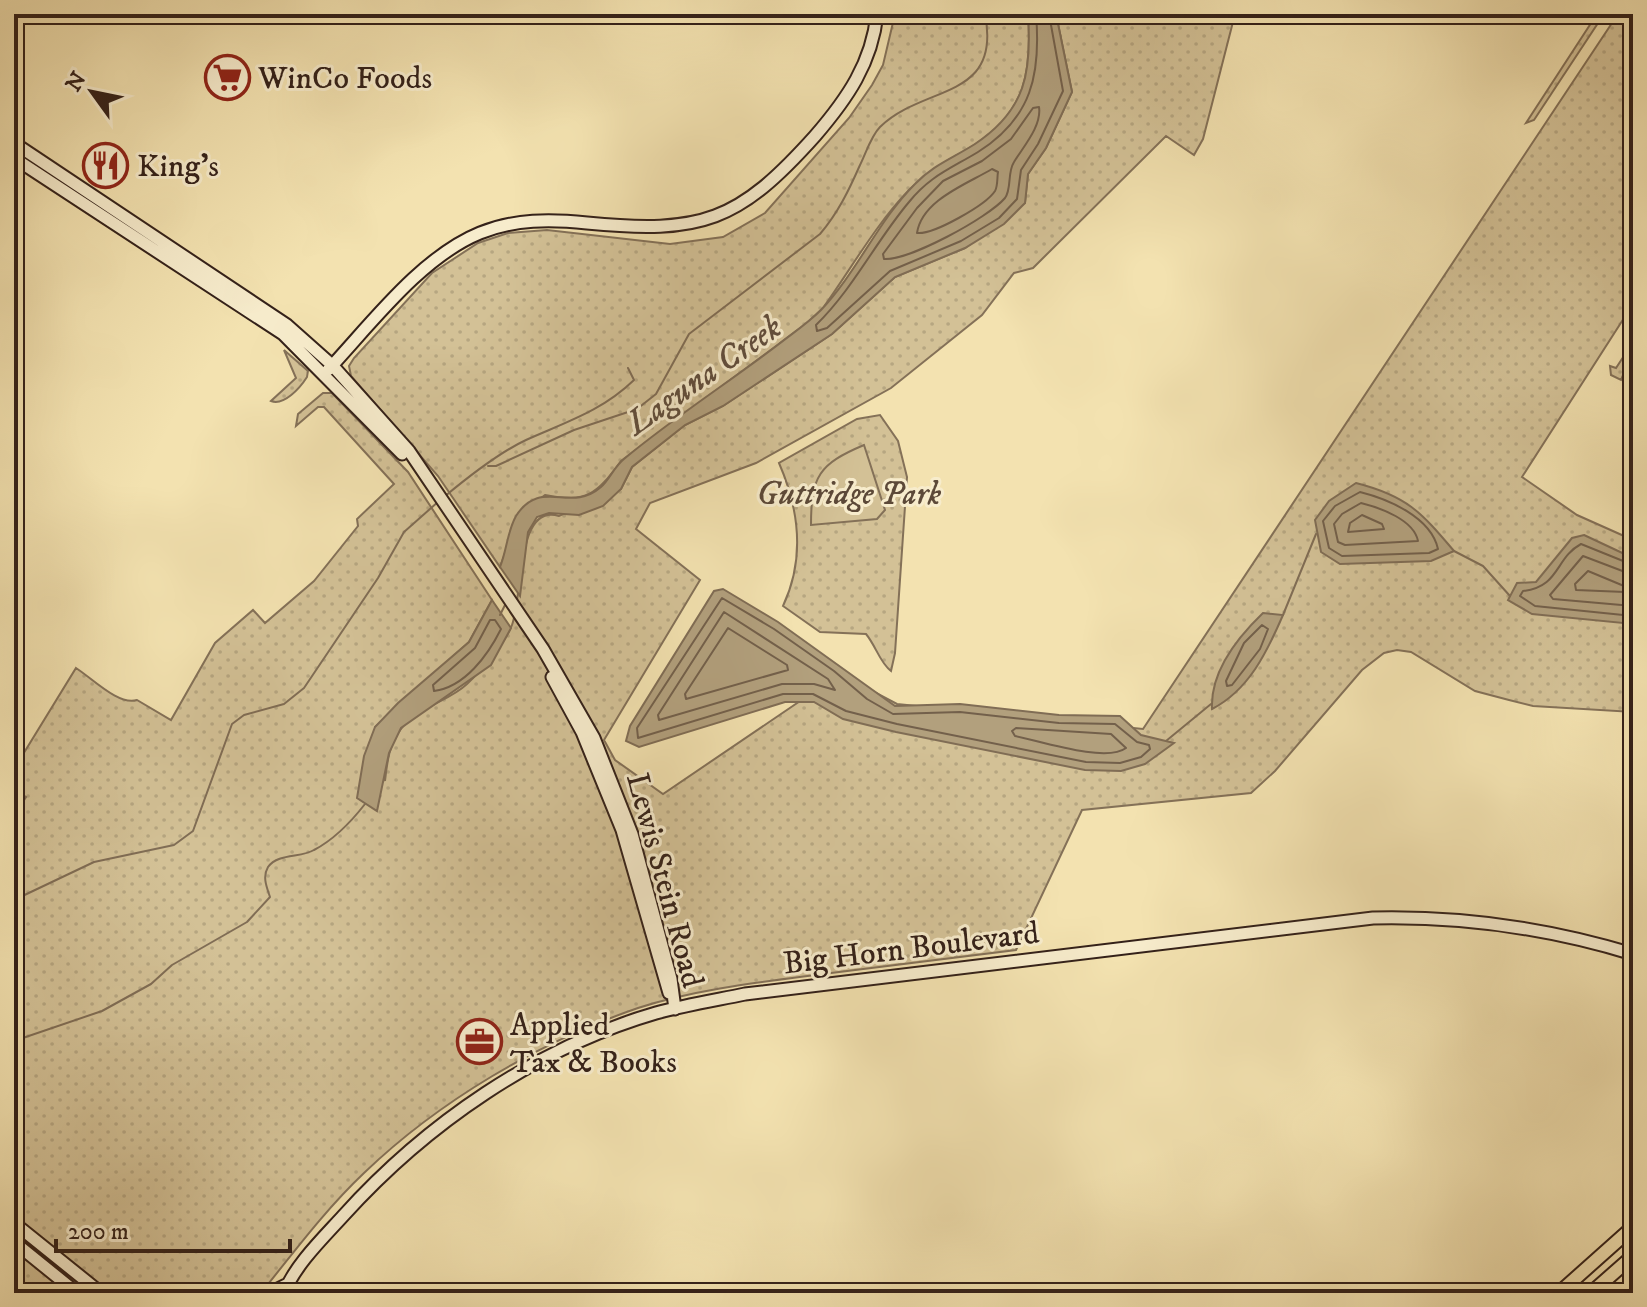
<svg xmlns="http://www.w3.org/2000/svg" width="1647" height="1307" viewBox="0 0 1647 1307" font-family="'IM FELL DW Pica',serif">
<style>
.grass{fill:url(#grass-dots);stroke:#847158;stroke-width:2}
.pitch{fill:#d3c196;stroke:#847158;stroke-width:2}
.water{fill:#b2a07d;stroke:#806d55;stroke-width:2}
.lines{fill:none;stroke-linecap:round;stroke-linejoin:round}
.shore{stroke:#73604b;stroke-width:2}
.stream{stroke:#806d55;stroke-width:2}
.secondary-casing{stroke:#342119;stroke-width:15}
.primary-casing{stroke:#342119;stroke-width:16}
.secondary{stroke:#f7eccc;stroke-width:11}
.primary{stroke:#f3e2b0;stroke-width:12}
.labels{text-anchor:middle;stroke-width:6;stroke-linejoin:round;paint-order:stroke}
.poi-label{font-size:32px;fill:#342119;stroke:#f7eccc;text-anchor:start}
.park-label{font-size:32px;font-style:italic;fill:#5c4938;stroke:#f7eccc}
.street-label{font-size:32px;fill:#342119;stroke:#f7eccc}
.water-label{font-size:34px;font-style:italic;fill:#604d3c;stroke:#f7eccc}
</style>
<defs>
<pattern id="grass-dots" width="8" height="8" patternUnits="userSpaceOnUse" patternTransform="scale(2)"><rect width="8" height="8" fill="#d3c196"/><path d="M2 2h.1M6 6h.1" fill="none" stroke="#b6a681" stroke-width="1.8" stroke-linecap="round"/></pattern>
</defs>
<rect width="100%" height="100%" fill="#f3e2b0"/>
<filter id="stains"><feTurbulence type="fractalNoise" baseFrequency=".0025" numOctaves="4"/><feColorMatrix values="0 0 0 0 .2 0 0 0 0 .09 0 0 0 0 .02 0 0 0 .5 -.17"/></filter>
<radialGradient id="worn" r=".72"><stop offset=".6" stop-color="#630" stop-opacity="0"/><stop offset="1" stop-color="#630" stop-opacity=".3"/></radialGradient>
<path class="grass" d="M 895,14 L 1028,14 C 1032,71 1026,112 974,145 C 947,162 933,166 909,190 C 876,224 851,269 823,308 L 807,323 L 621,461 C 596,495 587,503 545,495 C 505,524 516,526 500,567 L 438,476 L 351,376 L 349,366 L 354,358 L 432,273 L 478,243 L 508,233 L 547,230 L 670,244 L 723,237 L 765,213 L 849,118 L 872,85 L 883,65 Z
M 1056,14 L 1235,14 L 1203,139 L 1194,155 L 1166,136 L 1033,268 L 1014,273 L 982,315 L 891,388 L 756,463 L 650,503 L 636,529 L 700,580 L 604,740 L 615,760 L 663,794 L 840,674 L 897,704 L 1143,729 L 1618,14 L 1633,14 L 1633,304 L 1522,477 L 1577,515 L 1633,540 L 1633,712 L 1533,706 L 1509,700 L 1475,691 L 1411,652 L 1397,650 L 1384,653 L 1362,670 L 1275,771 L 1251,793 L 1082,810 L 1016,950 C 952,958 888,966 823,974 C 762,982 697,989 638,1008 C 539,1042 439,1101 364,1173 C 325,1210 294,1252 261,1293 L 14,1293 L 14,816 L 26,797 L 14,789 L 14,769 L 76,668 C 93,679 119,706 137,700 L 171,720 L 215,643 L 253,610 L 265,623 L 314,581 L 358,526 L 357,519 L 394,484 L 324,407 L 318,407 L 296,426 L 298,414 L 323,393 L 332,393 L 408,472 L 492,600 L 469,642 L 375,727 L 385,781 C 387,763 389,744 401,729 C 417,707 448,702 467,684 C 481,671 505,643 512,625 C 523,596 516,502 559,516 L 621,489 L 632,467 L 685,425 L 723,406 L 832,334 L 895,277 L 965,248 L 1025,203 L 1028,174 L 1046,148 L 1072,92 Z
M 1597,14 L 1604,14 L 1534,120 L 1526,123 Z
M 1633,342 L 1633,352 L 1621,380 L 1611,375 L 1610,366 L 1616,368 Z
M 284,350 L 308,371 L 307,377 C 300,388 284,406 271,401 L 296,378 Z
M 880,415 L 898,441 L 907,477 L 895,653 L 891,671 C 880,663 876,646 866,634 L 820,632 L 783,606 C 805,559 799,509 779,463 L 857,419 Z"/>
<path class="pitch" d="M 864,445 L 885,510 L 877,519 L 811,525 C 811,476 819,464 864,445 Z"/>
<path class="water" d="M 1028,14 L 1056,14 L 1072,92 L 1046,148 L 1028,174 L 1025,203 L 1004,224 L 965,248 L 895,277 L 832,334 L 723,406 L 685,425 L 632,467 L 621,489 L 603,506 L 579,515 L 549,513 L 537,517 L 528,532 L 520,596 L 500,567 C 507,550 507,532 516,516 C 541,477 570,514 601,487 C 610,479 614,467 624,459 C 673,418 728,383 779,344 C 793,333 808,323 821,310 C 857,272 878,221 915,184 C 933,165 953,158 975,144 C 1026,110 1032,72 1028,14 Z
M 1356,483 C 1407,496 1421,512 1454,551 L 1431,561 L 1340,564 L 1321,552 L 1315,520 L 1329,501 Z
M 1584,535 L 1633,558 L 1633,624 L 1532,614 L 1508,600 L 1517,583 L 1536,582 L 1572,538 Z
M 723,589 L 778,622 L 895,706 L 960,704 L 1059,715 L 1120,716 L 1141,735 L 1174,743 L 1145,764 L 1121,771 L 1085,770 L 896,732 L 843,719 L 814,702 L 785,702 L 639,747 L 626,741 L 630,726 L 714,591 Z
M 492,600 L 511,628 L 491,665 L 401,728 L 389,753 L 377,811 L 357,798 L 364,756 L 375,727 L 398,703 L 469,642 Z
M 1263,613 L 1283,615 C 1267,652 1249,690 1212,709 C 1210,671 1238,637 1263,613 Z"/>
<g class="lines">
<path class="shore" d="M 1036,14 C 1041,74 1032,118 978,152 C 950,169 930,176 909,202 C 876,241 853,289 816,325 L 817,331 L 827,328 L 890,271 L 961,241 L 999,218 L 1017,199 L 1021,170 L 1038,144 L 1063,91 L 1049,14
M 1039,107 C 1042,126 1023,147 1014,162 C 1007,173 1012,188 1005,198 C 988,218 908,261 884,259 L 883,254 L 917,208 L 943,181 L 982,161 L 1011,139 L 1033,108 Z
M 992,169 L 998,172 C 997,177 998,186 995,191 C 986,205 933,235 917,233 C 922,200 967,184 992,169 Z
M 1360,492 C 1388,499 1431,517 1438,549 L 1429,553 L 1342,556 L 1329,548 L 1323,521 L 1335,506 Z
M 1361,503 C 1381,508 1414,520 1418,541 L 1345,545 L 1338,542 L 1334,524 L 1342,514 Z
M 1362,515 L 1382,524 L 1384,529 L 1348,532 L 1350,523 Z
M 1633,565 L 1581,544 C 1555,558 1560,587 1523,591 L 1520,596 L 1535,606 L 1633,616
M 1588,571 L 1624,586 L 1625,592 L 1576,590 L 1575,584 Z
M 1633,575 L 1583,556 L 1550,595 L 1553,599 L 1633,606
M 722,598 L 774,629 L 834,671 L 867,699 L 893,714 L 960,712 L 1059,723 L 1115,724 L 1137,742 L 1149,745 L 1150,749 L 1141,757 L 1120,763 L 1086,762 L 897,724 L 846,711 L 813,694 L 783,694 L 638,738 L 637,728 Z
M 724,612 L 828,679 L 835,690 L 814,684 L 782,684 L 659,720 L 658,715 Z
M 490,620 L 495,620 L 501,629 C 488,655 465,687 434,691 L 433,685 L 475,648 Z
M 1262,625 L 1268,629 L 1260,649 L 1232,685 L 1227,686 L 1226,681 L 1244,643 Z
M 728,628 L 787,665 L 788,670 L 686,699 L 685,694 Z
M 1016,728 L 1111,734 L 1126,748 C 1106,763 1040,741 1015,736 L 1012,731 Z"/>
<path class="stream" d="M 488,466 L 496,466 L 574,430 L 637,409 L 656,394 L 689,334 L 820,234 C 838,213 849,190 860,165 C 866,153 871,136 880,127 C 924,84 1002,101 985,14
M 444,497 C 468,477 498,453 526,440 C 566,422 602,411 634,380 L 628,368
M 1454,551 L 1483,566 L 1510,596
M 500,615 L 506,603
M 1283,615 L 1316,534
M 1166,741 L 1211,704
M 14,900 L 94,862 L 174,845 L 193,831 L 232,724 L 244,715 L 284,704 L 304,688 L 378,578 L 404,532 L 439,501
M 14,1041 L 102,1011 L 151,984 L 172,965 L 247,922 L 270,897 C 267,888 262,877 268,867 C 278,853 301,858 314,850 C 335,839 351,822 365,804"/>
<defs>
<path id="secondary" d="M 14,143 L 287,325 L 332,365 L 409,451 L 543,649 L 594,738 L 632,834 L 671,979 L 675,1009
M 14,158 L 283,334 L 402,454
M 328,370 C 371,324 421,257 480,233 C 515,219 550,219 587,223 C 702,234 738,222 815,136 C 847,99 872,63 877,14
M 552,677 L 582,732 L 622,830 L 669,993
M 14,1223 L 101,1293
M 14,1242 L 77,1293
M 270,1293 L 288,1284
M 284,1293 C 295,1265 323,1238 343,1216 C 426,1124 536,1048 656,1013 C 685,1005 716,1000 745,994 L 1373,918 C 1462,916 1548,928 1633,954"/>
<path id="primary" d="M 1559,1293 L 1633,1227
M 1591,1293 L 1633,1256"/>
</defs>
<use href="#secondary" class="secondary-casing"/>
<use href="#primary" class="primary-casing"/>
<use href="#secondary" class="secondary"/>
<use href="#primary" class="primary"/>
</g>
<defs>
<symbol id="supermarket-ring" viewBox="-11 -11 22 22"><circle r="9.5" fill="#f7eccc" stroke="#8f2418" stroke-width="1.5"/><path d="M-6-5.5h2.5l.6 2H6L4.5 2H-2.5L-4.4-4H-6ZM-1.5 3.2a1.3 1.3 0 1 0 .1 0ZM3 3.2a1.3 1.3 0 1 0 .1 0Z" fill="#8f2418"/></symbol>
<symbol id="restaurant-ring" viewBox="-11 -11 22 22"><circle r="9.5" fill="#f7eccc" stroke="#8f2418" stroke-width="1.5"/><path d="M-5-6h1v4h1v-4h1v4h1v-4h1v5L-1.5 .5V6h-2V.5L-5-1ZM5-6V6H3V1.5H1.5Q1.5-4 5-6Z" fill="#8f2418"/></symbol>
<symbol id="office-ring" viewBox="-11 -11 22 22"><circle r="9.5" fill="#f7eccc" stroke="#8f2418" stroke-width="1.5"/><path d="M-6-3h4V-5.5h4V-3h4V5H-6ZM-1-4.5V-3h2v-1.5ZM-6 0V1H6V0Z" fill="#8f2418"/></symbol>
</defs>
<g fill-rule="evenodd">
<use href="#supermarket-ring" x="202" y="52" width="51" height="51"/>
<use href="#restaurant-ring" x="80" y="140" width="51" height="51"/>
<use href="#office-ring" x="454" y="1016" width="51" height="51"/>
</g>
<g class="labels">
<g class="poi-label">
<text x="258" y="88">WinCo Foods</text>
<text x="137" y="176">King's</text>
<text x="510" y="1035">Applied<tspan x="510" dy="37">Tax &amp; Books</tspan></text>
</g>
<g class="park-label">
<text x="849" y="504">Guttridge Park</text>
</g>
<g class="street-label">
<text transform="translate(666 880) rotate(75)" y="11">Lewis Stein Road</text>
<text transform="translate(911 947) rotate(-7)" y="11">Big Horn Boulevard</text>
</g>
<g class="water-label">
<text transform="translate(703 374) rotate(-35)" y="12">Laguna Creek</text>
</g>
</g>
<rect width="1647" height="1307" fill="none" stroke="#f3e2b0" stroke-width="48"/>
<rect x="16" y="16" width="1615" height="1275" fill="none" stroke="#342119" stroke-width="4"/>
<rect x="24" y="24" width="1599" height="1259" fill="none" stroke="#342119" stroke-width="2"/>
<g transform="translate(92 92) rotate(303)" stroke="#f7eccc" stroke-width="6" paint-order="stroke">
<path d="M0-6L14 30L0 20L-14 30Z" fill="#342119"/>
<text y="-12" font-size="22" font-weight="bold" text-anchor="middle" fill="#342119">N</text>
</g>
<path d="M56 1239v12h234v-12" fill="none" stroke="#342119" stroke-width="4"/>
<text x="68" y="1239" font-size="24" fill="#342119" stroke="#f7eccc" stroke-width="6" paint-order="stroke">200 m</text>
<rect width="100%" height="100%" filter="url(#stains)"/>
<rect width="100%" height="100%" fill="url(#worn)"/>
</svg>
